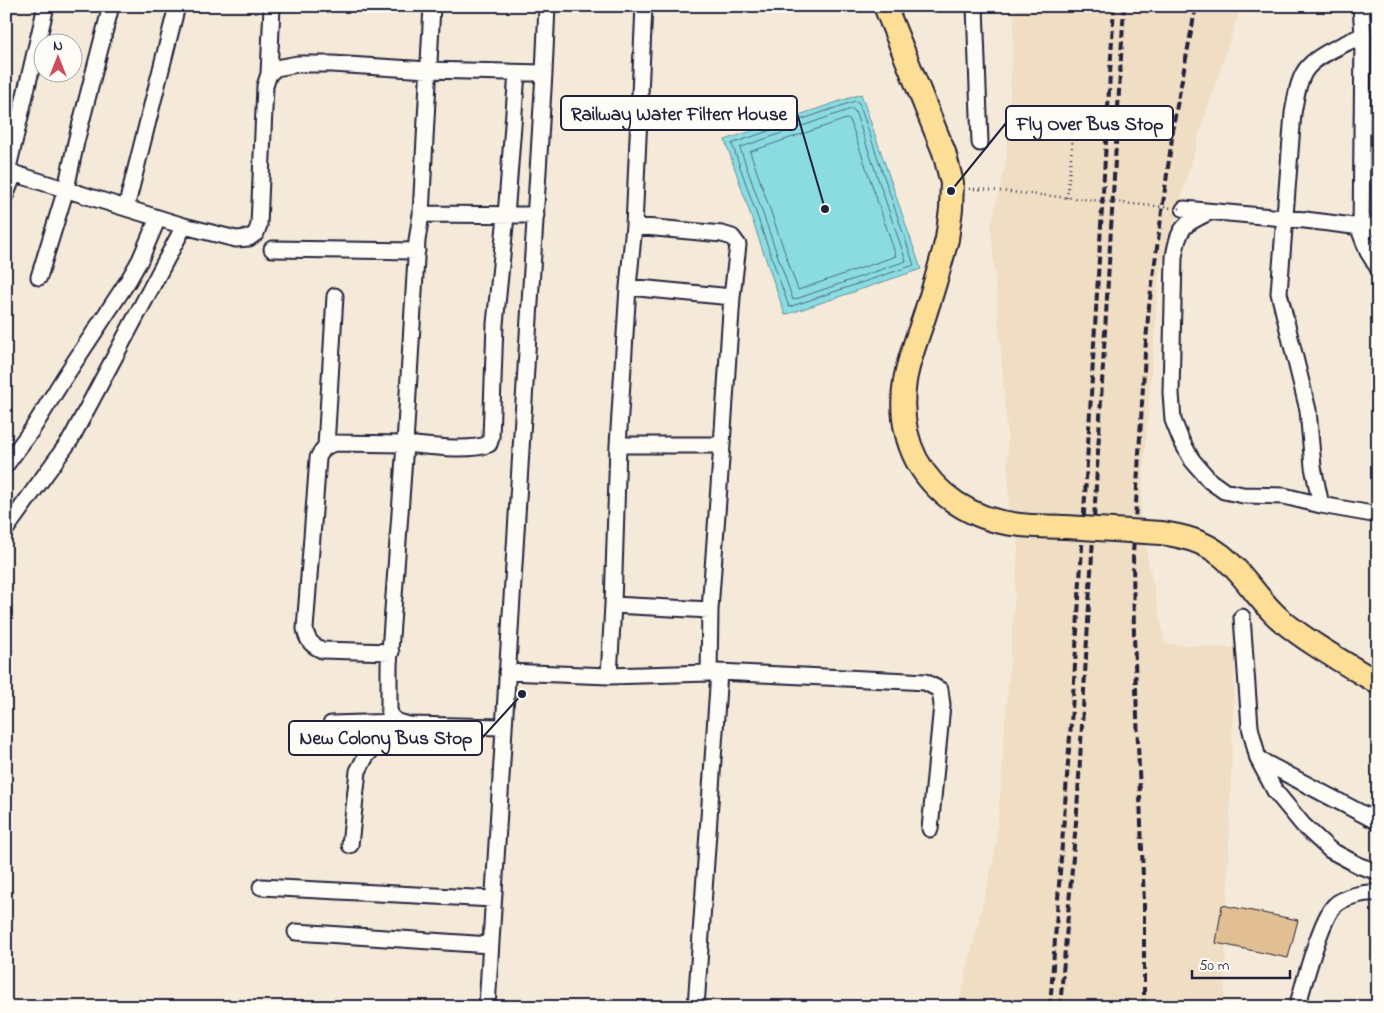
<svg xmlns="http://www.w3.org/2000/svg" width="1384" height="1013" viewBox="0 0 1384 1013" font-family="'Indie Flower',sans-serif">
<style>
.built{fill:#efddc4}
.water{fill:#8bdce1;stroke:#61929f}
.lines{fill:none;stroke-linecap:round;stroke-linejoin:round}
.shore{stroke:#4c6c7d;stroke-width:1}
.building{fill:#e1bf93;stroke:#22223b}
.minor-casing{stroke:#22223b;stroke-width:19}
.highway-casing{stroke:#22223b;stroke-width:26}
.path{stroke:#22223b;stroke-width:2.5;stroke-dasharray:1 4;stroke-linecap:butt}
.minor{stroke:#fdfcf7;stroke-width:15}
.highway{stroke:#fdde96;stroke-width:22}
.rail{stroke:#22223b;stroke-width:4;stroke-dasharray:8 4;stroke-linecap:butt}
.highway-bridge-casing{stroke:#22223b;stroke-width:26;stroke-linecap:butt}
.path-bridge{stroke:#22223b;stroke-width:2.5;stroke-dasharray:1 4;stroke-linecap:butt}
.highway-bridge{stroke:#fdde96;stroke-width:22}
.leader{fill:none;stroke:#22223b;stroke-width:2}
.callout-dot{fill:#22223b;stroke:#fdfcf7;stroke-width:2}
.callout{fill:#fdfcf7;stroke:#22223b;stroke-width:2}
.callout-label{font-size:19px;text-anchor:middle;font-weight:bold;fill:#22223b}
</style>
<rect width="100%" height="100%" fill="#f5ead9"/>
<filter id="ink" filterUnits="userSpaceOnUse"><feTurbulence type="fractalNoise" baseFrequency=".02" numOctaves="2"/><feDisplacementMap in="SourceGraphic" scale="10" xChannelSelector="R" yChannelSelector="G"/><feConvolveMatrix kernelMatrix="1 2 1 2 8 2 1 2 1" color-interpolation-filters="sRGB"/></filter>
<g filter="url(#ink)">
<path class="built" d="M 1015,6 L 1241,6 L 1200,132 L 1159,275 L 1140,519 L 1165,644 L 1235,648 L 1224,1007 L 958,1007 L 996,848 L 1018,552 L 1016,514 L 1009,513 L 1007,431 L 991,226 L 1006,162 Z"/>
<path class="water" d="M 861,94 L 921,269 L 785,315 L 725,140 Z"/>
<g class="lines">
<path class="shore" d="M 856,101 L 859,103 L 914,265 L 789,307 L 732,144 Z
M 852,109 L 855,111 L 906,261 L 793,300 L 740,148 Z
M 847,119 L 850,120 L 896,256 L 798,290 L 750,152 Z"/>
</g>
<path class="building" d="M 1222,905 L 1298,920 L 1288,958 L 1216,943 Z"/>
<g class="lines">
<defs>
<path id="minor" d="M 975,6 L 980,143
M 544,73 L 547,6
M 269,74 L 272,6
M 6,171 L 184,226 L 236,239 L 249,238 L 256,233 L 259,225 L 265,86 L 269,74 L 276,68 L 298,64 L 332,64 L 428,70 L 544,73 L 487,1007
M 7,172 L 46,6
M 6,194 L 14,174
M 126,208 L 177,6
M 1184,209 L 1305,220 L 1361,227
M 1210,212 C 1183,224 1179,227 1174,257 L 1171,393 L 1173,420 L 1181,440 L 1192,460 L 1210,481 L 1224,491 L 1243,495 L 1284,496 L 1321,505 L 1378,515
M 421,214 L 536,215
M 1378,222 L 1361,234 L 1368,252 L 1378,268
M 1361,234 L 1363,35 L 1361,6
M 272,249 L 417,251
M 39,277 L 66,189 L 76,142 L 111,6
M 628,287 L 732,297
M 618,445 L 722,445
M 326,446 L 335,296
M 6,465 L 33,428 L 64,378 L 128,281 L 140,260 L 158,218
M 1321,505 L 1313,467 L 1308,410 L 1279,293 L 1293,113 C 1296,98 1298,77 1309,66 C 1321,53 1347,43 1363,35
M 6,529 L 71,439 L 184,226
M 613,605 L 710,610
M 1242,617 L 1250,727 L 1258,759 L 1275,791 L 1303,825 L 1330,850 L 1360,866 L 1378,872
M 391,652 L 322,650 C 311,645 307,640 305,629 L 318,458 C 322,449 325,446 335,443 L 405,444 L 417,241 L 421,214 L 432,6
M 507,672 L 609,676 L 709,673 L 710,610 L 722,445 L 732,297 L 738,245 L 732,237 L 722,234 L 634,226
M 709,673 L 719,672 L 908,681 L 925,682 L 940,690 L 942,705 L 930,829
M 609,676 L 613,605 L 618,445 L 628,287 L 634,226 L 644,6
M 331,724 L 398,722
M 503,727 L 409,725 L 398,722 L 391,717 L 389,709 L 389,665 L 405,444 C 427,446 470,452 489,444 L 491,438 L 495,324 L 506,216 L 517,73
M 1258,759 L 1378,822
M 350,845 L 358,771 L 366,756 L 398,722
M 261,887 L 493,899
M 296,932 L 490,945
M 696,1007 L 719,672
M 1297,1007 C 1304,984 1320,921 1334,906 C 1344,896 1365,892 1378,893"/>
<path id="highway" d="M 885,6 L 944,152 L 952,183 L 951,209 L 947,239"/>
</defs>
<use href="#minor" class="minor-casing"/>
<use href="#highway" class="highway-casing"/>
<path class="path" d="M 969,189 L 980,189
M 1067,198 L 1076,106"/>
<use href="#minor" class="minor"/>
<use href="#highway" class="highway"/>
<path class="rail" d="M 1050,1007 L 1074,682 L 1114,6
M 1060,1007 L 1077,811 L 1124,6
M 1144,1007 L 1144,904 L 1134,636 L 1133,554 L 1145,353 L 1149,306 L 1175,116 L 1196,6"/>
<defs>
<path id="highway-bridge" d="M 947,239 C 941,262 935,285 927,308 C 920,332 909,356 905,381 C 901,407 904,435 916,459 C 935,495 972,519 1013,524 C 1030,527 1048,526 1066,527 C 1097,529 1129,531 1161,533 C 1183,536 1203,541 1221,555 C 1244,573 1258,601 1281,620 C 1310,644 1345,663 1378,683"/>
</defs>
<use href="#highway-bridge" class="highway-bridge-casing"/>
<path class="path-bridge" d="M 980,189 L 1184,209"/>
<use href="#highway-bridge" class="highway-bridge"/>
</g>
</g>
<path class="leader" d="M825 209L797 113M951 191L1006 123M522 694L482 738"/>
<g class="callout-dot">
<circle cx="825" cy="209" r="5"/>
<circle cx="951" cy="191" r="5"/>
<circle cx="522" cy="694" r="5"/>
</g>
<g class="callout">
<rect x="561" y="96" width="236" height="34" rx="5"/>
<rect x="1006" y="106" width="167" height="34" rx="5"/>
<rect x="289" y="721" width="193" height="34" rx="5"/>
</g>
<g class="callout-label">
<text x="679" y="120">Railway Water Filterr House</text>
<text x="1090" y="130">Fly Over Bus Stop</text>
<text x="386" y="744">New Colony Bus Stop</text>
</g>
<rect width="1384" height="1013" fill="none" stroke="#fdfcf7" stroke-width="25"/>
<rect x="12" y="12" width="1359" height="988" fill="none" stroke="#22223b" stroke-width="2" filter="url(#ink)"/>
<g transform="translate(58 58)"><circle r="24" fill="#fdfcf7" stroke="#a5a5ac"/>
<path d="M0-4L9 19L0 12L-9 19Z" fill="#d1495b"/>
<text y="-8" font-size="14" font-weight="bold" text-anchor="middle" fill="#22223b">N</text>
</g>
<path d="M1192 970v8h98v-8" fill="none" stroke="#22223b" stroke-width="2.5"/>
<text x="1199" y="970" font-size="15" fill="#22223b" stroke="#fdfcf7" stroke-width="4" paint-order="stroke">50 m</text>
</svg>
